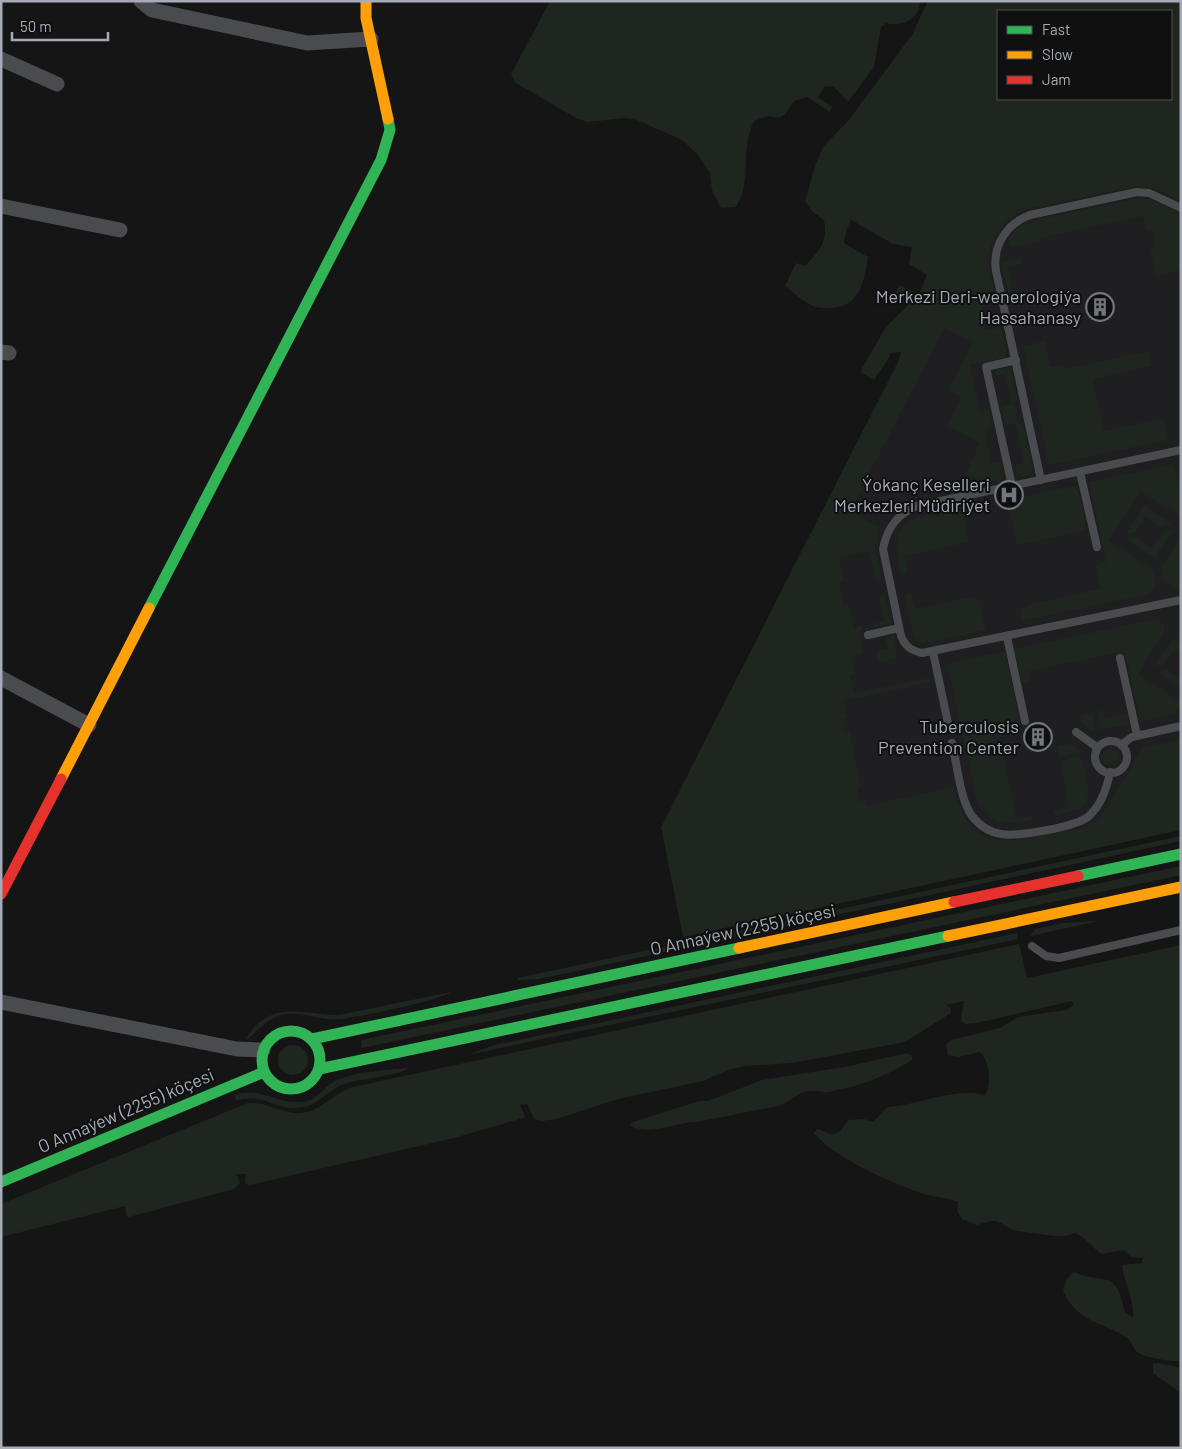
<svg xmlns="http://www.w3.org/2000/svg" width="1182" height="1449" viewBox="0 0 1182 1449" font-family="Barlow,sans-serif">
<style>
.built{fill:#1f1f21}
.green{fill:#1f2620;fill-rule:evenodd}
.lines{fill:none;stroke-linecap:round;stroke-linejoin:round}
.lane{stroke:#4a4b4f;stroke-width:8}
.street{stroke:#4a4b4f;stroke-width:15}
.fast{stroke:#30b455;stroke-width:11}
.slow{stroke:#ff9f0a;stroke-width:11}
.jam{stroke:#e5322d;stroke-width:11}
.labels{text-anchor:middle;stroke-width:4;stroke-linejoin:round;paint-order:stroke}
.poi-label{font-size:18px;fill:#a6abb7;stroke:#101011;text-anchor:end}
.street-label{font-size:18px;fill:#a6abb7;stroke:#101011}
</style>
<rect width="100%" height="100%" fill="#151516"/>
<path class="built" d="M 1038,99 L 1046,99 L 1181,168 L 1181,821 L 689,926 L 667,828 Z"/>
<path class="green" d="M 550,1 L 920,1 C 920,19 901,28 886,23 L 881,27 L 874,67 L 848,102 L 834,87 L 825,86 L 818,97 L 832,107 L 830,112 L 807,97 L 794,101 L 785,114 L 778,118 L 768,116 L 754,121 C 739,151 753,180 736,207 L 721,208 L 712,190 L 710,173 L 697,154 L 682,140 L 637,120 L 625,118 L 587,122 L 576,118 L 516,83 L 511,74 Z
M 928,1 L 1181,1 L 1181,201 L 1153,188 L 1138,186 L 1026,209 C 1006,217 988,239 988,261 C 989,272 994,282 994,293 L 980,298 L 986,330 L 997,328 L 1002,330 L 1007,354 L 1004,358 L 970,365 L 980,411 L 989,409 L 993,427 L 984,430 L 991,463 L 1000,462 L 1003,477 L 999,482 L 986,483 L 966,473 L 980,443 L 947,426 L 961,397 L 949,390 L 973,342 L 944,328 L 850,511 L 880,527 L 876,548 L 882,579 L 876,581 L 869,551 L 839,558 L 844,581 L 839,582 L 844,605 L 849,605 L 854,628 L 862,626 L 863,630 L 859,631 L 863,654 L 851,657 L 855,674 L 850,675 L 854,693 L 930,678 L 931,682 L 843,701 L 847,718 L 843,719 L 845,732 L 850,732 L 861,787 L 857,788 L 860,801 L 865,801 L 866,806 L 954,787 C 969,848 998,845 1050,834 C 1062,831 1081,831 1091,824 C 1105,815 1133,764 1142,748 L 1181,739 L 1181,830 L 683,937 L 661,827 L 899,360 L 901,352 L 891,353 C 886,364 880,370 874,380 L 860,372 L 886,327 L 908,305 L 902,297 L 895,294 L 899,285 L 919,294 L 927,275 L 909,264 L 912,247 L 893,244 L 851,220 L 846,231 L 844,243 L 868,257 C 864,281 861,304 834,308 C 825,309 815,308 807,303 C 799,298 792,291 785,286 L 796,263 L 805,266 C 820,250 828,243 824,220 L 812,211 L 805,201 L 816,163 L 824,146 L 848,121 L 912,35 ZM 998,11 L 1171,11 L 1171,99 L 998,99 Z
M 1139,198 L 1150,199 L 1181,214 L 1181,270 L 1156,276 L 1150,248 L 1155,247 L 1152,230 L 1146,231 L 1143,216 L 1039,238 L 1039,242 L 1013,247 L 1009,243 C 1010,233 1019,226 1027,222 Z
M 1022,258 L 1023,264 L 1008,267 L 1013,290 L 1008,291 L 1001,263 Z
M 1045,341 L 1050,367 L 1064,365 L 1065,369 L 1149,351 L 1152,366 L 1093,379 L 1104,431 L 1164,418 L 1168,440 L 1049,465 L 1023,346 Z
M 1011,367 L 1018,401 L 1014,402 L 1019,423 L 1023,423 L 1033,469 L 1030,475 L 1023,477 L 1017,472 L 1015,465 L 1024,463 L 1015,423 L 1005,425 L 1001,407 L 1011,404 L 1005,375 L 997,376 L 994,374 L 996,370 Z
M 1174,464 L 1181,494 L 1181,517 L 1141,492 L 1109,540 L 1153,569 L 1156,584 L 1149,594 L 1021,621 L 1020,610 L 1027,605 L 1100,589 L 1095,565 L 1106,562 L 1089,482 Z
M 1077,485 L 1087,530 L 1017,545 L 1007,500 Z
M 1144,506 L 1172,524 L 1161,527 L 1146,517 L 1136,532 L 1126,534 Z
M 962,509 L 969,542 L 904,556 L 907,572 L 900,573 C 887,513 914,519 962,509 Z
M 1173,530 L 1155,558 L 1127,540 L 1137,538 L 1152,547 L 1162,533 Z
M 1181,536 L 1181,588 L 1175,589 L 1164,582 L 1161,567 Z
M 911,592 L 915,609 L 975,596 L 976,600 L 979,600 L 986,630 L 925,643 L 918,642 L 914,637 L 904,594 Z
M 885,596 L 891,623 L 875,627 L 874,624 L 884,621 L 879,597 Z
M 1155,619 L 1164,624 L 1165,631 L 1138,674 L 1180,701 L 1181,706 L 1175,714 L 1140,722 L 1125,651 L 1029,671 L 1030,681 L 1022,683 L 1014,649 Z
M 894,635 L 897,658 L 879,663 L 876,651 L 888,648 L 885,637 Z
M 1173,638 L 1181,643 L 1181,652 L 1175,649 L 1165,664 L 1155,666 Z
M 1005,651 L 1020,723 L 1012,725 L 1013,735 L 999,738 L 1017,819 L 1031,816 L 1035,819 C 1011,824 989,827 977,801 L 947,664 Z
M 1167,670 L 1181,679 L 1181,688 L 1156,672 Z
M 1103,710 L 1105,718 L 1127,713 L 1129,724 L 1101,730 L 1097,712 Z
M 1092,713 L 1095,729 L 1092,730 L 1082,723 L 1080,715 Z
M 1069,744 L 1081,752 L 1059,757 L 1056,746 Z
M1102 757a9 9 0 1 1 18 0a9 9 0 1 1-18 0Z
M 1077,757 L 1083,761 L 1089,795 L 1080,809 L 1054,815 L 1054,811 L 1069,808 L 1060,761 Z
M 1181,836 L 1181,841 L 539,979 L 518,980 L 518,978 Z
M 1181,866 L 1181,875 L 362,1048 L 361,1040 Z
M 1095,921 L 1095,922 L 1030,936 L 1035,929 L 1063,923 Z
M 1017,933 L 1018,939 L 467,1055 L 495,1045 Z
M 1019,944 L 1027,978 L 1181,945 L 1181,1362 C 1170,1361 1143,1358 1136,1351 C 1133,1347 1131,1341 1127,1338 C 1100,1320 1079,1324 1063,1291 L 1067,1279 L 1074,1272 C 1106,1286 1116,1267 1125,1313 L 1133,1317 C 1134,1298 1124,1283 1122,1265 L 1142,1263 L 1143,1258 L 1131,1257 L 1124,1250 L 1102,1254 C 1091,1247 1087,1238 1075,1233 C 1058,1239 1050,1235 1033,1233 C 1028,1232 1022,1232 1017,1231 C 997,1224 1002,1216 977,1225 L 962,1219 L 957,1211 L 958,1202 C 946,1197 933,1197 921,1193 C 889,1182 835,1158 814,1133 L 818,1129 L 832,1135 L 839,1132 L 849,1120 L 864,1119 L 873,1122 L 887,1107 C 920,1105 952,1087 985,1095 C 992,1083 990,1061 980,1052 L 958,1057 L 948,1055 L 946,1045 L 951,1040 L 1000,1028 L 1018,1017 L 1066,1010 L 1074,1005 L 1072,1001 L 977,1023 L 966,1024 L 961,1021 L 964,1001 L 946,1005 L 951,1009 L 951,1013 L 905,1042 L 792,1063 L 744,1066 L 728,1070 L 703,1081 L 618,1099 L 556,1119 L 542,1121 L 534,1119 L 527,1104 L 520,1105 L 525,1116 L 523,1118 L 454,1138 L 250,1185 L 245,1183 L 246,1174 L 236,1174 L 240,1183 L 234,1189 L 129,1217 L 126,1215 L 125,1206 L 1,1237 L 1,1204 L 248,1103 C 267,1101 282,1115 301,1113 C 322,1111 333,1093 353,1087 Z
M 451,992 C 445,999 356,1018 340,1019 C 322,1021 305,1012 287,1014 C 265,1016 256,1036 246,1039 C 270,998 303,1015 339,1015 Z
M278 1060a15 15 0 1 1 30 0a15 15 0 1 1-30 0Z
M 907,1053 L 912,1056 L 912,1060 C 888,1076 857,1087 828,1092 C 822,1093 815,1090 809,1091 C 798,1092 789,1103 778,1106 L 697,1122 C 677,1122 647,1137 630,1125 L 633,1122 L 699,1101 L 708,1101 L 762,1080 L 850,1066 Z
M 409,1068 C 402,1075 360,1079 347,1083 C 327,1089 318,1108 296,1108 C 272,1109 261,1092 236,1101 L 235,1095 C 262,1086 275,1104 302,1102 C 317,1101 324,1086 337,1080 C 359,1071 386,1070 409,1068 Z
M 1159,1363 L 1181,1368 L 1181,1393 L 1153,1373 L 1153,1364 Z"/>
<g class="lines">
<path class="lane" d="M 1181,450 L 917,506 C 897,514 887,528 883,549 L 901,636 C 906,647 910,650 922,653 L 1181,600
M 1080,472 L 1097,547
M 1041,480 L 996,271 C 992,246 1007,223 1030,215 L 1137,192 L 1149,193 L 1181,208
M 1012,486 L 986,367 L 1016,360
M 868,635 L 899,628
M 1007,637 L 1025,721
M 933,652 L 948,723
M 1120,658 L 1137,735
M 1076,732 L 1098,748
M1095 757a16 16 0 1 1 32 0a16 16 0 1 1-32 0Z
M 952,743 C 957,763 960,800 972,816 C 979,825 989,832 1001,834 C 1017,837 1077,827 1089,816 C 1101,805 1107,788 1110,772
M 1121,745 L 1132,737 L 1181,726
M 1032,946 L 1046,956 L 1059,958 L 1181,930"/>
<path class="street" d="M 141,1 L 152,10 L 307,43 L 371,39
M 1,59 L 57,84
M 1,206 L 120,230
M 1,352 L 9,353
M 1,678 L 89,725
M 1,1002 L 237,1049 L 263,1050"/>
<path class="fast" d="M 149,608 L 381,160 L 390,130 L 388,119
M 1078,876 L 1181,854
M262 1060a29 29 0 1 1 58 0a29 29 0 1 1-58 0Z
M 312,1039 L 739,948
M 319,1069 L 948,936
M 1,1182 L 264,1072"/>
<path class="slow" d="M 366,1 L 366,18 L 388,119
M 61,779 L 149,608
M 948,936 L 1181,887
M 739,948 L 954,902"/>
<path class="jam" d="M 1,894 L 61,779
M 954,902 L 1078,876"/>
</g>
<defs>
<symbol id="building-ring" viewBox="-11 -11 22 22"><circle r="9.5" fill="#101011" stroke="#73767f" stroke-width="1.5"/><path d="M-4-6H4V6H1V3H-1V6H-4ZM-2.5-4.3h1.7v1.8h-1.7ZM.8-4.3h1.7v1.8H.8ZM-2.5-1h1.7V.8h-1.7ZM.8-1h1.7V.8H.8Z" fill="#73767f"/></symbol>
<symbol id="hospital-ring" viewBox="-11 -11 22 22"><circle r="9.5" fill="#101011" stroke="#73767f" stroke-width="1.5"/><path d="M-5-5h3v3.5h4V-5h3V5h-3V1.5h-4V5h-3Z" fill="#73767f"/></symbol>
</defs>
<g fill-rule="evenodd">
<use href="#building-ring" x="1084" y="291" width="32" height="32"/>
<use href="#hospital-ring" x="993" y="479" width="32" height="32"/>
<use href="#building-ring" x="1022" y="721" width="32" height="32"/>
</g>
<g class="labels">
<g class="poi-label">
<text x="1081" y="303">Merkezi Deri-wenerologiýa<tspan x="1081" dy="21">Hassahanasy</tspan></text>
<text x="990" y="491">Ýokanç Keselleri<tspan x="990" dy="21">Merkezleri Müdiriýet</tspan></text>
<text x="1019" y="733">Tuberculosis<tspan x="1019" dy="21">Prevention Center</tspan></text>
</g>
<g class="street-label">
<text transform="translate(743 930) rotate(-12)" y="6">O Annaýew (2255) köçesi</text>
<text transform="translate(126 1111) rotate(-23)" y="6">O Annaýew (2255) köçesi</text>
</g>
</g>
<rect width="1182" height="1449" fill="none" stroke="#a6abb7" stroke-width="5"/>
<rect x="997" y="10" width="175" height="90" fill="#101011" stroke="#4c4e53"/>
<rect x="1007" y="26" width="25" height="8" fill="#30b455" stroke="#4c4e53"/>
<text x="1042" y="35" font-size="15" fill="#a6abb7">Fast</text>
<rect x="1007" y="51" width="25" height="8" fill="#ff9f0a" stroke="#4c4e53"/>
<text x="1042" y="60" font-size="15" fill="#a6abb7">Slow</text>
<rect x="1007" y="76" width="25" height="8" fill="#e5322d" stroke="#4c4e53"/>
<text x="1042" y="85" font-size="15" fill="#a6abb7">Jam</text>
<path d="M12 32v8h96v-8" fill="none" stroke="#a6abb7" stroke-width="2.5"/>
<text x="20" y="32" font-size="15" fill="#a6abb7" stroke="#101011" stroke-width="4" paint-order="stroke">50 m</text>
</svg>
